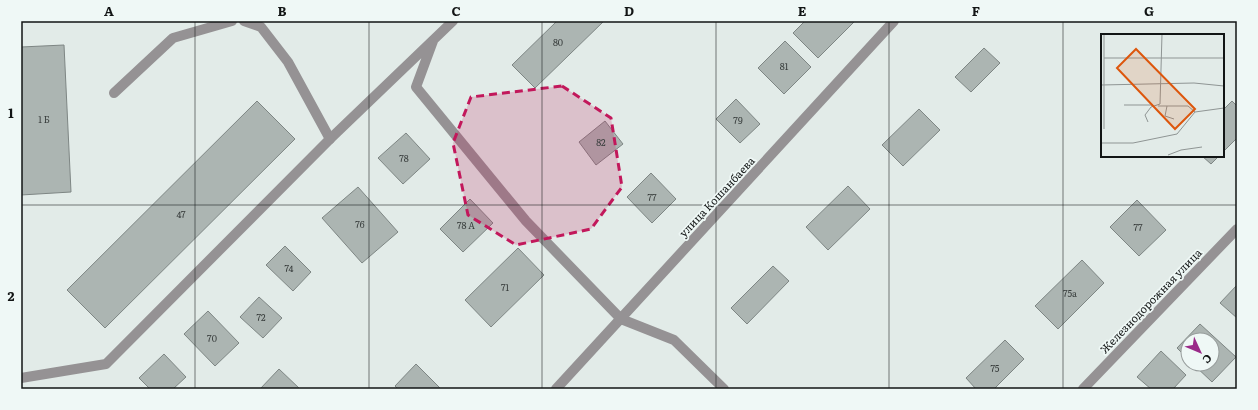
<svg xmlns="http://www.w3.org/2000/svg" width="1258" height="410" viewBox="0 0 1258 410" font-family="Literata,serif">
<style>
.building{fill:#acb5b2;stroke:#7e8684}
.lines{fill:none;stroke-linecap:round;stroke-linejoin:round}
.service{stroke:#959294;stroke-width:10}
.minor{stroke:#959294;stroke-width:10}
.marked{fill:#c2185b;fill-opacity:0.2;stroke:#c2185b;stroke-width:3;stroke-dasharray:8 5;stroke-linejoin:round}
.grid{fill:none;stroke:#121515;stroke-width:1;stroke-opacity:0.55}
.labels{text-anchor:middle;stroke-width:3.5;stroke-linejoin:round;paint-order:stroke}
.number-label{font-size:9px;fill:#383d3c}
.street-label{font-size:11px;fill:#121515;stroke:#eff8f6}
.inset-road{fill:none;stroke:#8f9594;stroke-width:1}
.view{fill:#dd560c;fill-opacity:0.15;stroke:#dd560c;stroke-width:2}
.inset-edge{fill:none;stroke:#121515;stroke-width:2}
.neatline{fill:none;stroke:#121515;stroke-width:1.5}
.grid-label{font-size:13px;text-anchor:middle;font-weight:bold;fill:#121515}
</style>
<rect width="100%" height="100%" fill="#e2ebe8"/>
<path class="building" d="M 557,21 L 604,21 L 535,88 L 512,65 Z
M 805,21 L 855,21 L 818,58 L 793,33 Z
M 785,41 L 811,67 L 784,94 L 758,68 Z
M 64,45 L 71,192 L 21,195 L 21,47 Z
M 984,48 L 1000,63 L 971,92 L 955,77 Z
M 736,99 L 760,124 L 740,143 L 716,119 Z
M 257,101 L 295,139 L 105,328 L 67,290 Z
M 1232,101 L 1237,106 L 1237,138 L 1223,152 L 1223,110 Z
M 919,109 L 940,130 L 903,166 L 882,145 Z
M 605,121 L 623,144 L 596,165 L 579,142 Z
M 406,133 L 430,159 L 403,184 L 378,158 Z
M 1202,156 L 1219,156 L 1211,164 Z
M 651,173 L 676,199 L 652,223 L 627,197 Z
M 848,186 L 870,209 L 828,250 L 806,227 Z
M 358,187 L 398,232 L 362,263 L 322,218 Z
M 470,199 L 493,223 L 463,252 L 440,229 Z
M 1137,200 L 1166,230 L 1139,256 L 1110,227 Z
M 285,246 L 311,272 L 293,291 L 266,265 Z
M 518,248 L 544,275 L 491,327 L 465,300 Z
M 1082,260 L 1104,283 L 1058,329 L 1035,306 Z
M 773,266 L 789,281 L 747,324 L 731,308 Z
M 1237,285 L 1237,318 L 1220,303 Z
M 259,297 L 282,318 L 263,338 L 240,317 Z
M 208,311 L 239,343 L 215,366 L 184,334 Z
M 1200,324 L 1236,357 L 1212,382 L 1193,364 L 1212,364 L 1212,340 L 1188,340 L 1188,359 L 1177,348 Z
M 1005,340 L 1024,359 L 994,389 L 976,389 L 966,378 Z
M 1161,351 L 1186,375 L 1173,389 L 1151,389 L 1137,377 Z
M 164,354 L 186,377 L 173,389 L 150,389 L 139,378 Z
M 416,364 L 440,388 L 439,389 L 398,389 L 395,386 Z
M 279,369 L 300,389 L 260,389 Z"/>
<g class="lines">
<path class="service" d="M 244,21 L 261,27 L 288,62 L 330,139
M 114,93 L 173,38 L 232,21"/>
<path class="minor" d="M 433,41 L 416,87 L 526,221 L 621,319 L 674,340 L 724,389
M 21,378 L 106,364 L 330,139 L 453,21
M 556,389 L 894,21
M 1083,389 L 1237,229"/>
</g>
<path class="marked" d="M 562,86 L 611,118 L 622,187 L 591,229 L 516,245 L 468,215 L 453,143 L 471,97 Z"/>
<path class="grid" d="M 195,21 L 195,389M 369,21 L 369,389M 542,21 L 542,389M 716,21 L 716,389M 889,21 L 889,389M 1063,21 L 1063,389M 21,205 L 1237,205"/>
<g class="labels">
<g class="number-label">
<text x="558" y="46">80</text>
<text x="784" y="70">81</text>
<text x="44" y="123">1 Б</text>
<text x="738" y="124">79</text>
<text x="601" y="146">82</text>
<text x="404" y="162">78</text>
<text x="652" y="201">77</text>
<text x="181" y="218">47</text>
<text x="360" y="228">76</text>
<text x="466" y="229">78 А</text>
<text x="1138" y="231">77</text>
<text x="289" y="272">74</text>
<text x="505" y="291">71</text>
<text x="1070" y="297">75а</text>
<text x="261" y="321">72</text>
<text x="212" y="342">70</text>
<text x="995" y="372">75</text>
</g>
<g class="street-label">
<text transform="translate(717 197) rotate(-47)" y="4">улица Кошанбаева</text>
<text transform="translate(1151 301) rotate(-46)" y="4">Железнодорожная улица</text>
</g>
</g>
<g transform="translate(1101 34)">
<rect width="123" height="123" fill="#e2ebe8"/>
<path class="inset-road" d="M 3,24 L 123,24M 0,51 L 93,49 L 123,52M 23,71 L 52,71M 57,72 L 87,72 L 94,78M 66,72 L 64,82 L 73,85M 47,88 L 44,81 L 50,73 L 59,70 L 61,0M 3,95 L 3,0M 0,109 L 32,109 L 76,100 L 94,78 L 123,74M 67,121 L 80,116 L 101,113"/>
<path class="view" d="M 35,15 L 94,75 L 74,95 L 16,34 Z"/>
<rect width="123" height="123" class="inset-edge"/>
</g>
<rect width="1258" height="410" fill="none" stroke="#eff8f6" stroke-width="44"/>
<g transform="translate(1200 352) rotate(134)"><circle r="19" fill="#eff8f6" stroke="#979d9c"/>
<path d="M0-3L7 15L0 10L-7 15Z" fill="#9a2a89"/>
<text y="-6" font-size="11" font-weight="bold" text-anchor="middle" fill="#121515">С</text>
</g>
<rect x="22" y="22" width="1214" height="366" class="neatline"/>
<g class="grid-label">
<text x="109" y="16">A</text>
<text x="282" y="16">B</text>
<text x="456" y="16">C</text>
<text x="629" y="16">D</text>
<text x="802" y="16">E</text>
<text x="976" y="16">F</text>
<text x="1149" y="16">G</text>
<text x="11" y="118">1</text>
<text x="11" y="301">2</text>
</g>
</svg>
